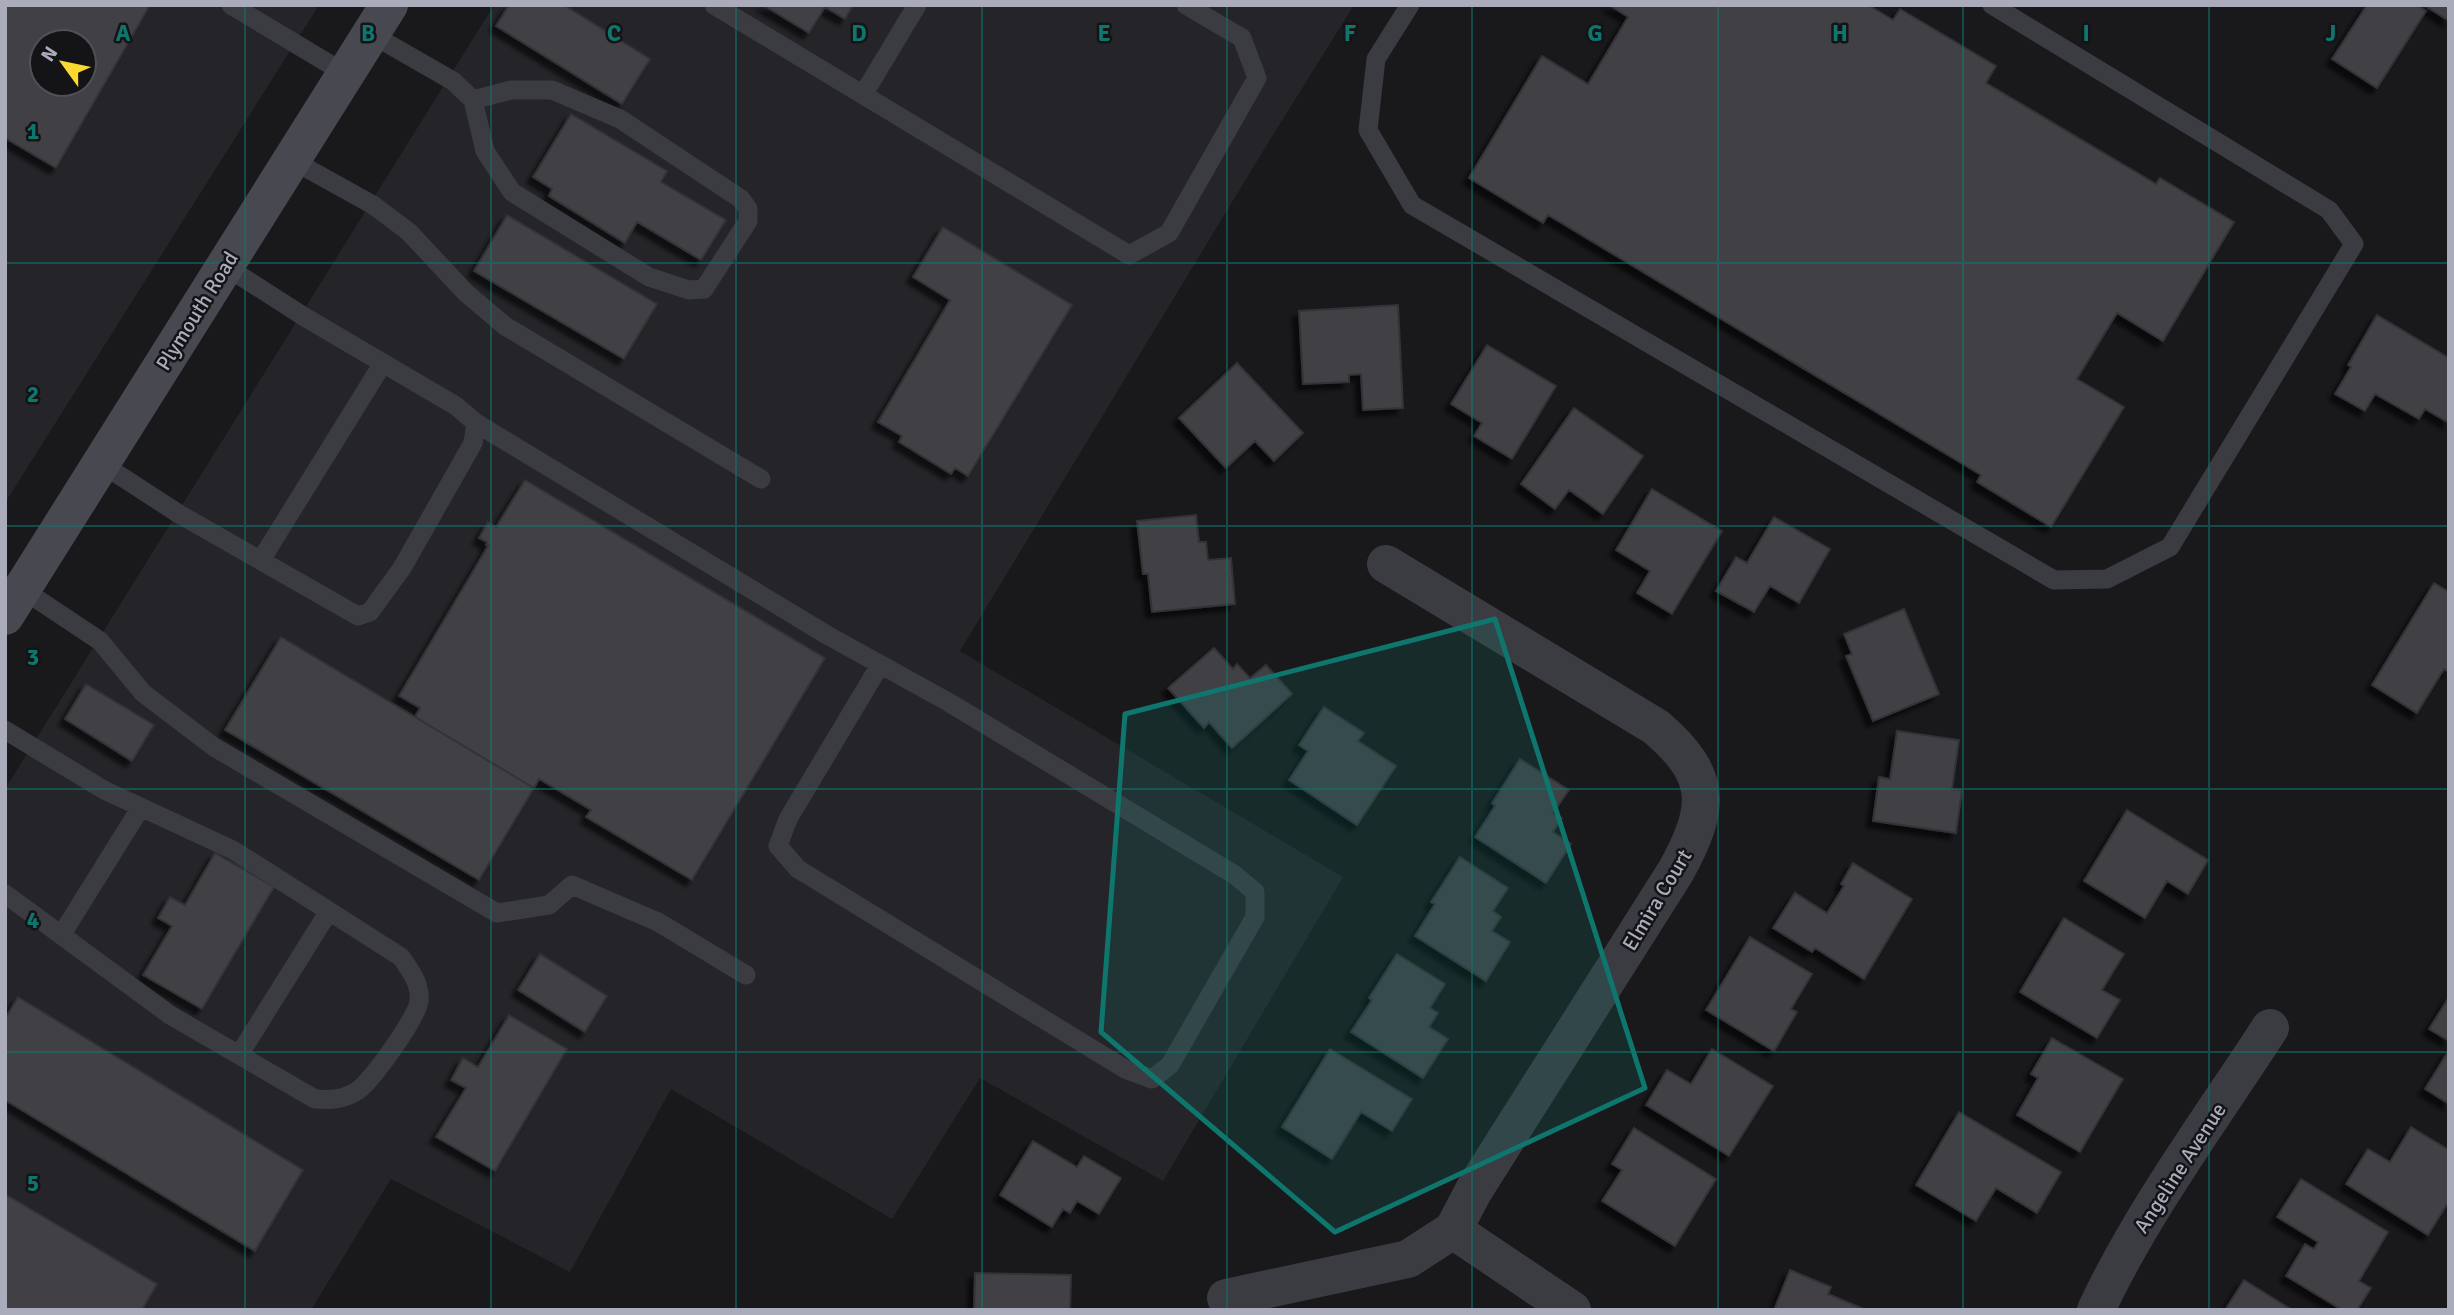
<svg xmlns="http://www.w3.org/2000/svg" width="2454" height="1315" viewBox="0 0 2454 1315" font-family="Signika,sans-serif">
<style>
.built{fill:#252428;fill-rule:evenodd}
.building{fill:#404045;stroke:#333237;stroke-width:2;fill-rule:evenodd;filter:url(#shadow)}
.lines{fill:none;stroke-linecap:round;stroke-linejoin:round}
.service{stroke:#3b3b42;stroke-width:19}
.minor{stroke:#3b3b42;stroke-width:38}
.secondary{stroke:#474850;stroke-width:38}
.marked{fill:#0f766e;fill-opacity:0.2;stroke:#0f766e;stroke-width:5;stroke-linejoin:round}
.grid{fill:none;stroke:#0f766e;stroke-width:2;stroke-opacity:0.55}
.labels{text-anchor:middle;stroke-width:5;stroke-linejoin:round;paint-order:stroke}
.street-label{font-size:21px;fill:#aaacbb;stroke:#141316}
.grid-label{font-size:23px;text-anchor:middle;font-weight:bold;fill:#0f766e;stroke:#141316;stroke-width:5;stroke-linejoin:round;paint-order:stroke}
</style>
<defs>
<filter id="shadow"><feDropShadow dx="-6" dy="6" stdDeviation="2" flood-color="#0009"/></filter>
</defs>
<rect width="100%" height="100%" fill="#19181b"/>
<path class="built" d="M 5,5 L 319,5 L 5,503 ZM 42,42 L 84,42 L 84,84 L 42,84 Z
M 494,5 L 1354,5 L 1263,151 L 960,651 L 1343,877 L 1163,1181 L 980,1078 L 892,1219 L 671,1089 L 570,1272 L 391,1179 L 311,1310 L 5,1310 L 5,789 Z"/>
<path class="building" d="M 5,5 L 150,5 L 56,168 L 5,138 ZM 42,42 L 84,42 L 84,84 L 42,84 Z
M 509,5 L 564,5 L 650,59 L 622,104 L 496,26 Z
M 763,5 L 853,5 L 845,19 L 825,7 L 809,33 Z
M 1609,5 L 1868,5 L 1893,20 L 1900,9 L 1996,66 L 1986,83 L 2156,184 L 2160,178 L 2234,222 L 2163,341 L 2117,313 L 2077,379 L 2124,407 L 2051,527 L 1977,482 L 1981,475 L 1548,215 L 1543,223 L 1469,178 L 1542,56 L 1588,84 L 1628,17 Z
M 2367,5 L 2417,5 L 2426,11 L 2377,88 L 2332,59 Z
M 2429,5 L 2449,5 L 2449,21 L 2427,7 Z
M 571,114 L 667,171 L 661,182 L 726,220 L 701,260 L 637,222 L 625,243 L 549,196 L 552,189 L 533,177 Z
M 507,215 L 657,304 L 624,359 L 474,271 Z
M 943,227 L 1072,305 L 968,476 L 955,468 L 951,474 L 899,442 L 902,436 L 878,422 L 950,300 L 913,277 Z
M 1398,305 L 1403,408 L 1363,410 L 1361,374 L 1349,375 L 1349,382 L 1303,384 L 1299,311 Z
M 2377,315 L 2449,358 L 2449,423 L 2425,409 L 2419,419 L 2375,394 L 2365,411 L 2335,394 L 2351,367 L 2348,365 Z
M 1487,345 L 1556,386 L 1512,459 L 1474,436 L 1482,423 L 1451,404 Z
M 1237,363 L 1303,433 L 1274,461 L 1255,441 L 1226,468 L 1179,418 Z
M 1574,408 L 1643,456 L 1603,514 L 1569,490 L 1555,509 L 1521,484 Z
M 525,480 L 825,658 L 692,880 L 586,817 L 591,810 L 539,779 L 534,788 L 415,717 L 420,708 L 399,696 L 488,546 L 486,545 L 487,542 L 479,538 L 488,522 L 496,527 Z
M 1652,489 L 1722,531 L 1672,614 L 1637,593 L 1650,571 L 1616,550 Z
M 1196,515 L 1199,542 L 1206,542 L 1208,560 L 1231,558 L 1235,604 L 1152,612 L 1148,574 L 1143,574 L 1137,521 Z
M 1774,517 L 1830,549 L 1799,603 L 1770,586 L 1754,612 L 1716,591 L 1736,557 L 1747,563 Z
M 2434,583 L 2449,592 L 2449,672 L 2444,669 L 2417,713 L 2372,685 Z
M 1904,609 L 1939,694 L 1873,721 L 1846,656 L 1852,654 L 1844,634 Z
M 281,637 L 534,788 L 479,880 L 225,730 Z
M 1214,648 L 1233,669 L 1237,664 L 1250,678 L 1266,665 L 1292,694 L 1232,748 L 1209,722 L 1204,728 L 1168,688 Z
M 86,684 L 154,725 L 132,761 L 65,719 Z
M 1324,707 L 1364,733 L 1358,741 L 1396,766 L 1357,825 L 1289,780 L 1308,751 L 1299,745 Z
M 1897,731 L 1959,740 L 1952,789 L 1962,790 L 1956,833 L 1873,821 L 1879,777 L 1890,779 Z
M 1520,759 L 1569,790 L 1553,813 L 1562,818 L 1553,832 L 1571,844 L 1546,883 L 1475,837 L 1495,806 L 1492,803 Z
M 2127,810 L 2208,860 L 2188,894 L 2167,881 L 2145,918 L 2084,881 Z
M 215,853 L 274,887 L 202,1009 L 143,975 L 172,926 L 158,918 L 170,897 L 185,905 Z
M 1460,857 L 1508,888 L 1493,911 L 1501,917 L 1492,931 L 1510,942 L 1486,981 L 1415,936 L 1435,904 L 1431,902 Z
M 1853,863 L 1912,899 L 1864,979 L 1815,948 L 1812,952 L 1773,928 L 1795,893 L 1827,913 L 1844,886 L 1841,884 Z
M 2064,918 L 2124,954 L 2102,990 L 2120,1000 L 2097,1038 L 2020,992 Z
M 1750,937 L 1812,974 L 1791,1009 L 1797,1012 L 1774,1051 L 1706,1010 Z
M 540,954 L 607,996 L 585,1032 L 518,990 Z
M 1397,954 L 1445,984 L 1430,1008 L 1438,1013 L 1429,1027 L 1448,1039 L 1423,1078 L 1351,1032 L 1372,1000 L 1369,998 Z
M 18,997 L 303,1170 L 255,1251 L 5,1100 L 5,1019 Z
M 2449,997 L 2449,1041 L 2429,1029 Z
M 509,1015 L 567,1049 L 495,1171 L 436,1137 L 466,1088 L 451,1080 L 463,1058 L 478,1067 Z
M 2052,1038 L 2123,1079 L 2080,1152 L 2017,1115 L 2038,1078 L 2031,1074 Z
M 1330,1049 L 1412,1099 L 1392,1131 L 1361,1112 L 1332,1159 L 1282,1127 Z
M 1712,1049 L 1773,1086 L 1729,1156 L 1646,1105 L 1667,1070 L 1691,1084 Z
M 2449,1050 L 2449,1104 L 2425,1089 Z
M 1959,1112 L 2061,1172 L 2037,1213 L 1996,1188 L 1976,1221 L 1916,1185 Z
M 2411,1127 L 2449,1150 L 2449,1201 L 2428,1235 L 2346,1184 L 2368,1149 L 2390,1162 Z
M 1634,1128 L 1716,1179 L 1675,1246 L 1602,1201 L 1622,1170 L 1612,1164 Z
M 1033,1141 L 1077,1167 L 1084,1156 L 1121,1178 L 1099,1214 L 1077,1201 L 1070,1213 L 1063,1209 L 1052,1227 L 1000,1195 Z
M 2301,1179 L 2388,1232 L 2359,1281 L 2371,1288 L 2357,1310 L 2342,1310 L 2286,1276 L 2305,1244 L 2314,1249 L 2318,1242 L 2277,1217 Z
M 5,1194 L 157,1284 L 142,1310 L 5,1310 Z
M 1790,1270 L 1831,1287 L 1828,1294 L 1866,1310 L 1774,1310 Z
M 975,1273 L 1071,1275 L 1070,1310 L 974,1310 Z
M 2244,1280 L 2292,1310 L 2225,1310 Z"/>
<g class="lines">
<path class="service" d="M 231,5 L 346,74
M 714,5 L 1129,255 L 1169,233 L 1257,78 L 1242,38 L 1186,5
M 1410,5 L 1376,59 L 1368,130 L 1412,205 L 2054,580 L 2107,579 L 2170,547 L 2354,244 L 2329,210 L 1992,5
M 371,34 L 453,81 L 473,100 L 485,151 L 512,192 L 649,277 L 689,290 L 704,289 L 748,221 L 748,209 L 741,199 L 620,119 L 552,90 L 511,90 L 473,100
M 863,95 L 917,5
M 292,160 L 373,205 L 409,232 L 466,293 L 505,326 L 761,479
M 476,423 L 827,635 L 950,703 L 1235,875 L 1255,892 L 1255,917 L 1170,1065 L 1152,1079 L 1125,1069 L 798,869 L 778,846 L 788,819 L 880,665
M 102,464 L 179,514 L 358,616 L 370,612 L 402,568 L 473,443 L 476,423 L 456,406 L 303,316 L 225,266
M 261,560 L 383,363
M 22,589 L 100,641 L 143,693 L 214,747 L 497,913 L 549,905 L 572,885 L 658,922 L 746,975
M 5,730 L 104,790 L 233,850 L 401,957 C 410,970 421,984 419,1001 C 417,1018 371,1082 357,1091 C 343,1100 330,1100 315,1099 L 170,1015 L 5,894
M 62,934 L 141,807
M 239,1055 L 329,911"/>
<path class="minor" d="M 1453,1230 L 1572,1310
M 1226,1298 L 1408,1259 L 1453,1230 L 1474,1190 L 1676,871 C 1711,807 1713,776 1656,727 L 1386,564
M 2096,1310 C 2142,1212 2211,1119 2270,1028"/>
<path class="secondary" d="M 5,616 L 389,5"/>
</g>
<path class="marked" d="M 1495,619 L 1645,1088 L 1335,1232 L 1101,1032 L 1125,714 Z"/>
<path class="grid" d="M 245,5 L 245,1310M 491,5 L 491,1310M 736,5 L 736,1310M 982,5 L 982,1310M 1227,5 L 1227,1310M 1472,5 L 1472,1310M 1718,5 L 1718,1310M 1963,5 L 1963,1310M 2209,5 L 2209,1310M 5,263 L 2449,263M 5,526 L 2449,526M 5,789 L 2449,789M 5,1052 L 2449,1052"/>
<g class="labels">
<g class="street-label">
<text transform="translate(197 311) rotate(-58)" y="7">Plymouth Road</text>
<text transform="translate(1657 900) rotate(-59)" y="7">Elmira Court</text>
<text transform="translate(2180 1168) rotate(-57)" y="7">Angeline Avenue</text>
</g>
</g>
<g class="grid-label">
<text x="123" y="41">A</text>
<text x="368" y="41">B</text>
<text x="614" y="41">C</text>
<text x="859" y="41">D</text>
<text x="1104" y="41">E</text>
<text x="1350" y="41">F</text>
<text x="1595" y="41">G</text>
<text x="1840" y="41">H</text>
<text x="2086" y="41">I</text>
<text x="2331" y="41">J</text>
<text x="33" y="139">1</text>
<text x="33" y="402">2</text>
<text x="33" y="665">3</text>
<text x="33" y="928">4</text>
<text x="33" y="1191">5</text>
</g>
<rect width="2454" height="1315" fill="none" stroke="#aaacbb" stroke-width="14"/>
<g transform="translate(63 63) rotate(303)"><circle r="33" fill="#141316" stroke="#505058" stroke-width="2"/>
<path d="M0-5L12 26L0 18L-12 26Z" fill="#fbd930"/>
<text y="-10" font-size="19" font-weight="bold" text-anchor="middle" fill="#aaacbb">N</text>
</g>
</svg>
